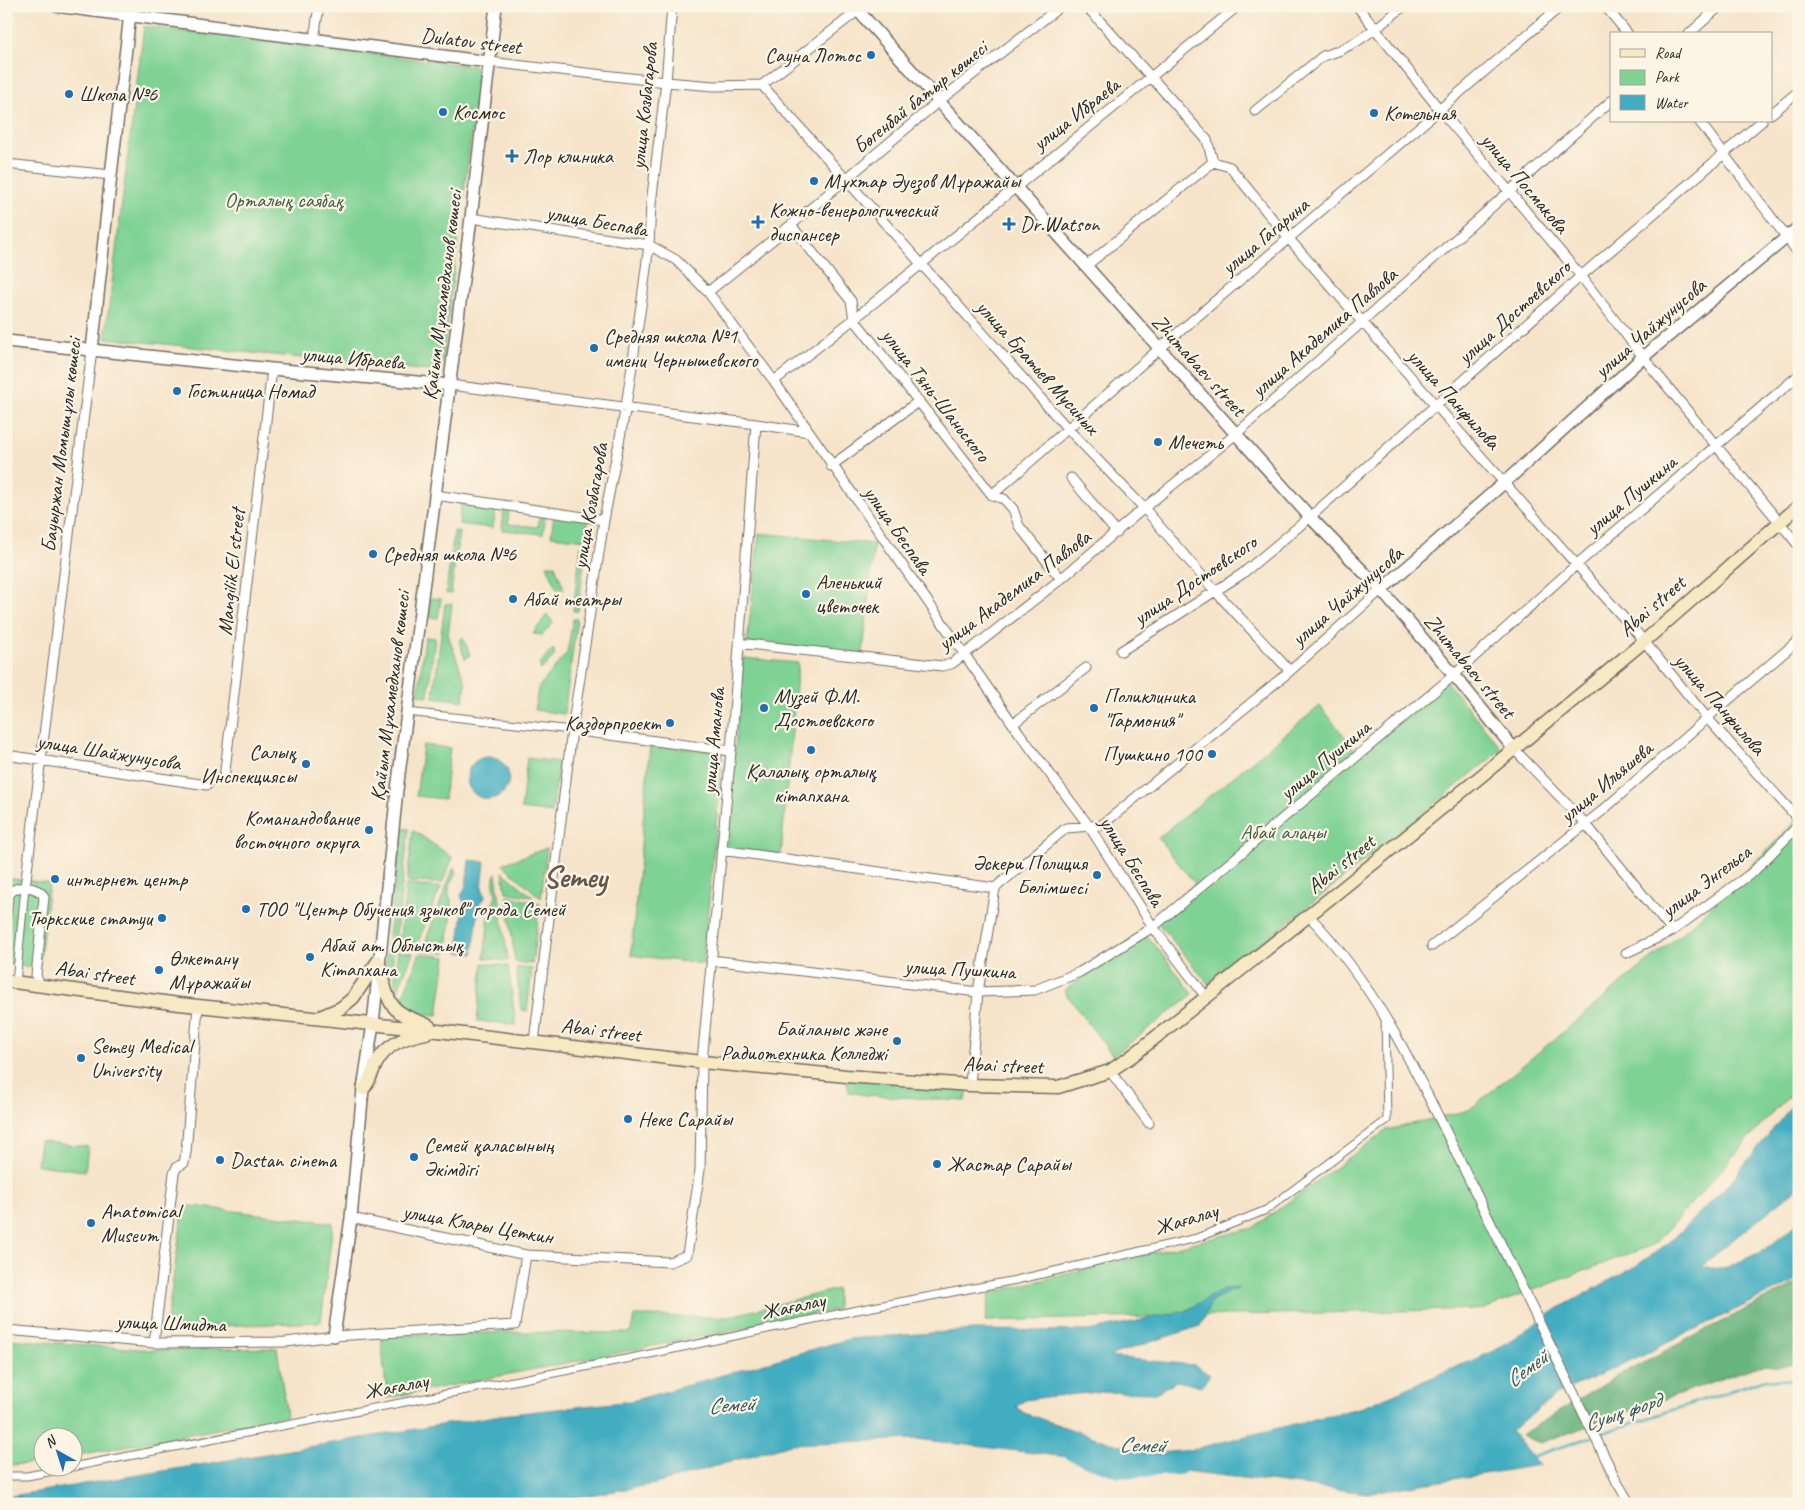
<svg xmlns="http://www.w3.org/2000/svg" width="1805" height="1510" viewBox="0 0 1805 1510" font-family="Caveat,sans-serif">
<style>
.green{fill:#7fd294;stroke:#557e60}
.forest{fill:#67b47e;stroke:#497054}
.water{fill:#42adc1;stroke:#366c76}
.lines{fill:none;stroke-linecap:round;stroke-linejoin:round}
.stream{stroke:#42adc1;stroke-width:2.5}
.river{stroke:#42adc1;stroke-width:16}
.pedestrian-casing{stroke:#726c63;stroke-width:9}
.minor-casing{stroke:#726c63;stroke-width:11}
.tertiary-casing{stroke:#726c63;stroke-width:14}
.secondary-casing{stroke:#726c63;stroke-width:15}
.pedestrian{stroke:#fff;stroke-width:7}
.minor{stroke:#fff;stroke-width:9}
.tertiary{stroke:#fff;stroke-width:11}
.secondary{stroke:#f7e9c3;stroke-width:12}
.poi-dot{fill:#1f6fb2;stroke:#fcf5e5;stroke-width:2}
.labels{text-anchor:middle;stroke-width:4.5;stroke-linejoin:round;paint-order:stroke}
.street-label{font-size:21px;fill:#2b2b2b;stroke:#fcf5e5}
.poi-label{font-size:21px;fill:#2b2b2b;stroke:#fcf5e5;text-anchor:start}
.park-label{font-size:21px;fill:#445d4a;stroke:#fcf5e5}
.water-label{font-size:22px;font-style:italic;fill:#335860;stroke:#fcf5e5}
.town-label{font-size:31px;font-weight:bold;fill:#68564a;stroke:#fcf5e5}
</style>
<rect width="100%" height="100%" fill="#fcf5e5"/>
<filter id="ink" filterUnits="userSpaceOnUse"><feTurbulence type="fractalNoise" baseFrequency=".02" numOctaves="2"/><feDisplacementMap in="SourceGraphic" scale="10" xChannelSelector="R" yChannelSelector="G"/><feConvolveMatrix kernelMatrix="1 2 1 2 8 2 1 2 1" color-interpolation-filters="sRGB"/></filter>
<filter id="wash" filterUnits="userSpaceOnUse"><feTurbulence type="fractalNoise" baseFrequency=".0096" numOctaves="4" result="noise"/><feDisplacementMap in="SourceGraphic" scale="20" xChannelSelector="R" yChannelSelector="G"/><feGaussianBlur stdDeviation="1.12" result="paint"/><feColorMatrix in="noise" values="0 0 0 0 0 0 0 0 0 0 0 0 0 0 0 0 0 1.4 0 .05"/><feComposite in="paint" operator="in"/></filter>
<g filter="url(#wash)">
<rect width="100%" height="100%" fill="#f6e4ca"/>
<path class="green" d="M 144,26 L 480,67 L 441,372 L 105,338 Z
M 461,504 L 496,508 L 493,528 L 459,524 Z
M 504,508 L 509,510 L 508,524 L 538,527 L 540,513 L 546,513 L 543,534 L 502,530 Z
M 554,515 L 588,519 L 586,540 L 551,536 Z
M 454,531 L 459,532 L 451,594 L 446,593 Z
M 759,533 L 874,544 L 863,654 L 747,643 Z
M 581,546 L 586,547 L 578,611 L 573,611 Z
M 547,565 L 555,565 L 564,589 L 557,589 Z
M 431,598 L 441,599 L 438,618 L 428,617 Z
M 445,604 L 452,604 L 448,635 L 466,684 L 463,701 L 433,697 Z
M 547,614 L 553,623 L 542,635 L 533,634 Z
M 573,619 L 577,619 L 564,714 L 535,710 L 538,688 L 567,653 Z
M 425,637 L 435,638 L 428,696 L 418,695 Z
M 463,637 L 470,655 L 465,659 L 459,641 Z
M 553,649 L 555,655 L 541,670 L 539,664 Z
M 743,658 L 798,663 L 781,854 L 726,849 Z
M 1445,680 L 1502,749 L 1210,986 L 1154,918 L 1195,884 L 1158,838 L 1320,706 L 1357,752 Z
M 423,745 L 450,748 L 444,799 L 416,796 Z
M 650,745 L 723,752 L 703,964 L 631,955 Z
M 527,758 L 559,762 L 552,813 L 521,809 Z
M 1799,818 L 1799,1087 L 1773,1112 L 1655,1244 L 1484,1309 L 985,1321 L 990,1293 L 1253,1228 L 1387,1130 L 1469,1110 L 1693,924 Z
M 401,828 L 409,829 L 389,990 L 386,976 L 386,961 Z
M 413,830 L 453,858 L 442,883 L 407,882 Z
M 547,848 L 541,898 L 502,864 Z
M 454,867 C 459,877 450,880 449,889 C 448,896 452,899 452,905 C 452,920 448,937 446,953 L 422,950 Z
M 503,872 L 533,897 L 506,892 Z
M 496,873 L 508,961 L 484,958 L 490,907 C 503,892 488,885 496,873 Z
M 6,878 L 49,883 L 39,968 L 6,964 Z
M 406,885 L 441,887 L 415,949 L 399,946 Z
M 507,896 L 540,903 L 532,964 L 515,962 Z
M 1143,930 L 1193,994 L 1113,1056 L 1064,991 Z
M 398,951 L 413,953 L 394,999 L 393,994 Z
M 420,953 L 446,957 L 438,1015 L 413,1013 L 399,1005 Z
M 483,963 L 508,966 L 516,1025 L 477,1021 Z
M 516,967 L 532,969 L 527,1011 L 521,1010 Z
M 846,1076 L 970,1085 L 965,1101 L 866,1095 L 849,1092 Z
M 40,1141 L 88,1147 L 85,1171 L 37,1165 Z
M 184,1205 L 333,1223 L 321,1322 L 166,1328 Z
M 837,1289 L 837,1310 L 387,1398 L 381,1336 L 511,1332 L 630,1333 L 635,1316 L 727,1317 Z
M 6,1339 L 153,1350 L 277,1348 L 287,1416 L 73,1456 L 72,1438 L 42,1438 L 42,1461 L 27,1464 L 6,1465 Z"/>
<path class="forest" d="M 1799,1282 L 1799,1365 L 1755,1367 L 1540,1443 L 1521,1435 L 1620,1374 Z"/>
<path class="water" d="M467 778a21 21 0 1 1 42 0a21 21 0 1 1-42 0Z
M 469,860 L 485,862 L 482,888 L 485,895 L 484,899 L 479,905 L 473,954 L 458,952 L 464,903 L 461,896 L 466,886 Z
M 1799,1097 L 1799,1187 L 1720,1250 L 1702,1267 L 1723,1269 L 1765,1250 L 1799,1222 L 1799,1279 L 1617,1367 L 1559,1393 L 1511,1431 L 1539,1465 L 1367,1493 L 917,1439 L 791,1444 L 655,1484 L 537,1504 L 6,1504 L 6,1497 L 501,1415 L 632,1401 L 849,1339 L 974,1330 L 1088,1331 L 1186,1311 L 1223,1289 L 1239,1288 L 1212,1300 L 1200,1326 L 1114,1354 L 1110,1357 L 1194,1365 L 1210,1375 L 1201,1386 L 1176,1381 L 1156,1393 L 1098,1392 L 1046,1397 L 1025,1400 L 1016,1407 L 1024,1413 L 1102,1440 L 1150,1454 L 1190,1450 L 1363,1407 L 1494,1351 L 1559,1308 L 1636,1266 L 1671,1241 L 1727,1186 Z"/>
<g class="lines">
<path class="stream" d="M 1597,1435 L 1766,1379 L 1799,1381
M 1531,1457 L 1592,1437"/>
<path class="river" d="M 1070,1452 L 1119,1470 L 1179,1467"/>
</g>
</g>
<g filter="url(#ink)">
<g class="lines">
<defs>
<path id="pedestrian" d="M 407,712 L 572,730
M 16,983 L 25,887
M 72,1467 L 636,1357 L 852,1311 L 1016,1280 L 1197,1238 L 1266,1210 L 1387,1120 L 1385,1017
M 6,1476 L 27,1476 L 69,1468"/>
<path id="minor" d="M 1086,6 L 1152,78 L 1207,140 L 1213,162 L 1230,167 L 1289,239 L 1644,641 L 1707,718 L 1799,820
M 1357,6 L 1440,110 L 1581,276 L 1643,357 L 1799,546
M 1605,6 L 1628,34
M 1689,34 L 1720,6
M 314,39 L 319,6
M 489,62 L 666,82 L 714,86 L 762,85 L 864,6
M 762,85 L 1068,429 L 1144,508 L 1215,591 L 1290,671
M 1255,111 L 1323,56 L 1338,51 L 1356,42 L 1375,29 L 1404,6
M 1771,114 L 1799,91
M 1699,121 L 1799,254
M 6,164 L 111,175
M 471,218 L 649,245 L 676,260 L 708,292 L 774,381 L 1020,734 L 1089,826 L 1153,927 L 1206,997
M 791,225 L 851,301 L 854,319 L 992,495 L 1004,499 L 1013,509 L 1019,526 L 1061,579
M 1086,266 L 1213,162
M 708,292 L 791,225 L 939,101 L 1061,6
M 774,381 L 854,319 L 1238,6
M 450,385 L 756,424 L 809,432
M 831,466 L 919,401
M 1071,478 L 1117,533
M 435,495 L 604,520
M 992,495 L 1159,349 L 1561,6
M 739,643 L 942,666 L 951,664 L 965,654 L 1061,579 L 1144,508 L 1236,434 L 1611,101
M 1121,651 L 1242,574 L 1310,517 L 1581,276 L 1762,121
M 1014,723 L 1086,668
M 572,730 L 731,751
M 1514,749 L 1585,823 L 1672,931
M 6,755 L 207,785
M 224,779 L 272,369
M 721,850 L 995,888 L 1066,828 L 1102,825 L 1290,671 L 1381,590
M 25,887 L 92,350
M 6,916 C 7,910 6,901 9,895 C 15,883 39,886 44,897 L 36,976 L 40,985
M 1309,916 C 1381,990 1426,1092 1471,1183 C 1520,1283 1568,1382 1617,1482 L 1630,1504
M 1432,946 L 1602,811 L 1707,718 L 1799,640
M 1626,953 L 1672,931 L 1753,872 L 1799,825
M 711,960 L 978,992 L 1035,990 L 1080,972 L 1153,927 L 1454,675 L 1576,565 L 1799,375
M 534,1042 L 572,730 L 604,520 L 626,406 L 642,299 L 649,245 L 651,204 L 666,82 L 672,6
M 1110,1071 L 1149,1123
M 970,1085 L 978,992 L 995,888
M 351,1218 L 526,1255 L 670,1262 L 687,1255 L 700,1170 L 702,1062 L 731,751 L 756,424
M 6,1330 L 154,1343 L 286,1342 L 334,1336 L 515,1325 L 526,1255
M 154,1343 L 174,1173 L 177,1167 L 184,1163 L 186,1152 L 198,1006"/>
<path id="tertiary" d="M 56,6 L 489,62
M 854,6 L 1236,434 L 1310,517 L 1381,590 L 1454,675 L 1514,749
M 6,341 L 272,369 L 450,385
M 92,350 L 111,175 L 131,6
M 1381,590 L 1505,482 L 1643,357 L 1799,227
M 334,1336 L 351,1218 L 363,1089 L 373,1024 L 397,790 L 471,218 L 496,6"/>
<path id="secondary" d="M 379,964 C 384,980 385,1004 401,1013 C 409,1019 420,1021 429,1026
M 6,981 L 179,1004 L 438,1031 L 702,1062 L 846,1076 L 970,1085 L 1058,1087 L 1110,1071 L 1132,1056 C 1304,920 1474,784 1642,643 C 1695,598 1746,551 1799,506
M 318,1018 L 341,1008 L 353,998 L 378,961
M 363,1089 C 370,1082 371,1073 376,1064 C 386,1044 405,1037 426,1033"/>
</defs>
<use href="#pedestrian" class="pedestrian-casing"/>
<use href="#minor" class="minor-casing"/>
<use href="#tertiary" class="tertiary-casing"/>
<use href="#secondary" class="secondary-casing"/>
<use href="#pedestrian" class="pedestrian"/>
<use href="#minor" class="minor"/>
<use href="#tertiary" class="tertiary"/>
<use href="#secondary" class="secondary"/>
</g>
</g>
<g class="poi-dot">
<circle cx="871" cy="55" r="5"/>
<circle cx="69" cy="94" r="5"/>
<circle cx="443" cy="112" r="5"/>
<circle cx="1374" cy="113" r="5"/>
<path d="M509.5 148.5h5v5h5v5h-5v5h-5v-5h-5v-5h5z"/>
<circle cx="814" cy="181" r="5"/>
<path d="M755.5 214.5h5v5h5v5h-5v5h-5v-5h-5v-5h5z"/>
<path d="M1006.5 216.5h5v5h5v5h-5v5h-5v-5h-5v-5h5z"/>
<circle cx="594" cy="348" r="5"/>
<circle cx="177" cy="391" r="5"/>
<circle cx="1158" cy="442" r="5"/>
<circle cx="373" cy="554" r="5"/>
<circle cx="806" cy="594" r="5"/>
<circle cx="513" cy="599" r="5"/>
<circle cx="764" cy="708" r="5"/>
<circle cx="1094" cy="708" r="5"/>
<circle cx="670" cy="723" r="5"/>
<circle cx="811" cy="750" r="5"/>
<circle cx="1212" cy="754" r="5"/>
<circle cx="306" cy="764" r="5"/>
<circle cx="369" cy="830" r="5"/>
<circle cx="1097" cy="875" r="5"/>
<circle cx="55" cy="879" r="5"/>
<circle cx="246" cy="909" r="5"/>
<circle cx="162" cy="918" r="5"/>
<circle cx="310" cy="957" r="5"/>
<circle cx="159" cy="970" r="5"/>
<circle cx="897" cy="1041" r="5"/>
<circle cx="81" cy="1058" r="5"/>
<circle cx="628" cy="1119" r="5"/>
<circle cx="414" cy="1157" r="5"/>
<circle cx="220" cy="1160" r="5"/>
<circle cx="937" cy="1164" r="5"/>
<circle cx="91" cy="1223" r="5"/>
</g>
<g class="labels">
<g class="street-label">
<text transform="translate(471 41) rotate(7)" y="7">Dulatov street</text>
<text transform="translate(920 97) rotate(-39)" y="7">Бөгенбай батыр көшесі</text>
<text transform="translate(644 106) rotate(-84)" y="7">улица Козбагарова</text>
<text transform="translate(1076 114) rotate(-38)" y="7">улица Ибраева</text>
<text transform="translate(1525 183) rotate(50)" y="7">улица Посмакова</text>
<text transform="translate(597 221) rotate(10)" y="7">улица Беспава</text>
<text transform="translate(1265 236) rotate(-40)" y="7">улица Гагарина</text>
<text transform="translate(442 295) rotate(-83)" y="7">Қайым Мұхамедханов көшесі</text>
<text transform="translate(1514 312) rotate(-42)" y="7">улица Достоевского</text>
<text transform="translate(1650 328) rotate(-41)" y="7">улица Чайжунусова</text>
<text transform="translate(1324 332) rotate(-41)" y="7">улица Академика Павлова</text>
<text transform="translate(353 358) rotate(5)" y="7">улица Ибраева</text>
<text transform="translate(1199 365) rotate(48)" y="7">Zhumabaev street</text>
<text transform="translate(1038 367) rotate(48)" y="7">улица Братьев Мусиных</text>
<text transform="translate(936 395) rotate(52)" y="7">улица Тянь-Шаньского</text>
<text transform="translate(1454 399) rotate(48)" y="7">улица Панфилова</text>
<text transform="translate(61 445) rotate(-83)" y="7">Бауыржан Момышұлы көшесі</text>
<text transform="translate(1631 495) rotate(-40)" y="7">улица Пушкина</text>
<text transform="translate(590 506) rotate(-80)" y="7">улица Козбагарова</text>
<text transform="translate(898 530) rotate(55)" y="7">улица Беспава</text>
<text transform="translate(231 572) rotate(-84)" y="7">Mangilik El street</text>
<text transform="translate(1195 580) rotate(-34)" y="7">улица Достоевского</text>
<text transform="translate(1014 590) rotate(-37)" y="7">улица Академика Павлова</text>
<text transform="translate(1347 596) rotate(-41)" y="7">улица Чайжунусова</text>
<text transform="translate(1652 606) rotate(-41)" y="7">Abai street</text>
<text transform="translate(1470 666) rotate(50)" y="7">Zhumabaev street</text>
<text transform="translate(390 696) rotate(-83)" y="7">Қайым Мұхамедханов көшесі</text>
<text transform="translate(1720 704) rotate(49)" y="7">улица Панфилова</text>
<text transform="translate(713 741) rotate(-85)" y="7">улица Аманова</text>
<text transform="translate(109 752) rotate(9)" y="7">улица Шайжунусова</text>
<text transform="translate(1325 760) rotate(-40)" y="7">улица Пушкина</text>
<text transform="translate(1606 782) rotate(-40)" y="7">улица Ильяшева</text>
<text transform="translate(1132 861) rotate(58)" y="7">улица Беспава</text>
<text transform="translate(1341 864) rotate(-39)" y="7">Abai street</text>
<text transform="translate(1706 881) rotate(-37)" y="7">улица Энгельса</text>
<text transform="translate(960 969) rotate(3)" y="7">улица Пушкина</text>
<text transform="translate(95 973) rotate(8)" y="7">Abai street</text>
<text transform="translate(601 1030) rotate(7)" y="7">Abai street</text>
<text transform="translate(1003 1065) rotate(2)" y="7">Abai street</text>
<text transform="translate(1186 1219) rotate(-17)" y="7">Жағалау</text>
<text transform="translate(478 1224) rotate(10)" y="7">улица Клары Цеткин</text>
<text transform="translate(793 1306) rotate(-12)" y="7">Жағалау</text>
<text transform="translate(171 1323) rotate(2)" y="7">улица Шмидта</text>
<text transform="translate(396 1386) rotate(-11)" y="7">Жағалау</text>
</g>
<g class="poi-label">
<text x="861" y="62" text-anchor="end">Сауна Лотос</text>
<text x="79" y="101">Школа №6</text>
<text x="453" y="119">Космос</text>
<text x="1384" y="120">Котельная</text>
<text x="523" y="163">Лор клиника</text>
<text x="824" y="188">Мұхтар Әуезов Мұражайы</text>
<text x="769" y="217">Кожно-венерологический<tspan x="769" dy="24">диспансер</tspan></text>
<text x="1020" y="231">Dr.Watson</text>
<text x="604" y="343">Средняя школа №1<tspan x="604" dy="24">имени Чернышевского</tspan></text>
<text x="187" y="398">Гостиница Номад</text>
<text x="1168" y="449">Мечеть</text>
<text x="383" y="561">Средняя школа №6</text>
<text x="816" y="589">Аленький<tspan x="816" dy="24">цветочек</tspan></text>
<text x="523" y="606">Абай театры</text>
<text x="774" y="703">Музей Ф.М.<tspan x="774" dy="24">Достоевского</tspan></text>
<text x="1104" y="703">Поликлиника<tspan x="1104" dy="24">"Гармония"</tspan></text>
<text x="660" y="730" text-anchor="end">Каздорпроект</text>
<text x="296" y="759" text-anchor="end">Салық<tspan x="296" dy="24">Инспекциясы</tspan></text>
<text x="1202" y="761" text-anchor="end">Пушкино 100</text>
<text x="811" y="778" text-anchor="middle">Қалалық орталық<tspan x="811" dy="24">кітапхана</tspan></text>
<text x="359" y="825" text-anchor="end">Команандование<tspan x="359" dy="24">восточного округа</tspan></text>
<text x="1087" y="870" text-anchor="end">Әскери Полиция<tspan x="1087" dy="24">Бөлімшесі</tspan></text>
<text x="65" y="886">интернет центр</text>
<text x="256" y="916">ТОО "Центр Обучения языков" города Семей</text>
<text x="152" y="925" text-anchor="end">Тюркские статуи</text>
<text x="320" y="952">Абай ат. Облыстық<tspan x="320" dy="24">Кітапхана</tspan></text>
<text x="169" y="965">Өлкетану<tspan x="169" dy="24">Мұражайы</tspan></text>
<text x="887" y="1036" text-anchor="end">Байланыс және<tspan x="887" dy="24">Радиотехника Колледжі</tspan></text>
<text x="91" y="1053">Semey Medical<tspan x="91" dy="24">University</tspan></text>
<text x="638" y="1126">Неке Сарайы</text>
<text x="424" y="1152">Семей қаласының<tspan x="424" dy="24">Әкімдігі</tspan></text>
<text x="230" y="1167">Dastan cinema</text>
<text x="947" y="1171">Жастар Сарайы</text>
<text x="101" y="1218">Anatomical<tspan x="101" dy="24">Museum</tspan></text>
</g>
<g class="park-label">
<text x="284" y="207">Орталық саябақ</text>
<text x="1283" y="839">Абай алаңы</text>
</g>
<g class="water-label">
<text transform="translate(1526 1368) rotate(-37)" y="8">Семей</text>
<text transform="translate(731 1404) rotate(-4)" y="8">Семей</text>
<text transform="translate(1622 1411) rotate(-18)" y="8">Суық форд</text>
<text transform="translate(1142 1444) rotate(1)" y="8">Семей</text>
</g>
<g class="town-label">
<text x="575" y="887">Semey</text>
</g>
</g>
<rect width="1805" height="1510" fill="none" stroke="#fcf5e5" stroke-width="25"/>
<rect x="1610" y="32" width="162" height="90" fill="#fcf5e5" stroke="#a8a49b"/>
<rect x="1620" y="49" width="25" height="8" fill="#f7e9c3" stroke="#a8a49b"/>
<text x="1655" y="58" font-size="15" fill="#2b2b2b">Road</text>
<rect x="1620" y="70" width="25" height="15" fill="#7fd294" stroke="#a8a49b"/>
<text x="1655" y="82" font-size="15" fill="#2b2b2b">Park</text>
<rect x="1620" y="95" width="25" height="15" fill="#42adc1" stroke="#a8a49b"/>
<text x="1655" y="108" font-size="15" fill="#2b2b2b">Water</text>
<g transform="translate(58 1452) rotate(321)"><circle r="24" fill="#fcf5e5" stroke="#a8a49b"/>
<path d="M0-4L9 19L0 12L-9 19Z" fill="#1f6fb2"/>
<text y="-8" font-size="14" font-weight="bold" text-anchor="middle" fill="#2b2b2b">N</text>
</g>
</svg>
